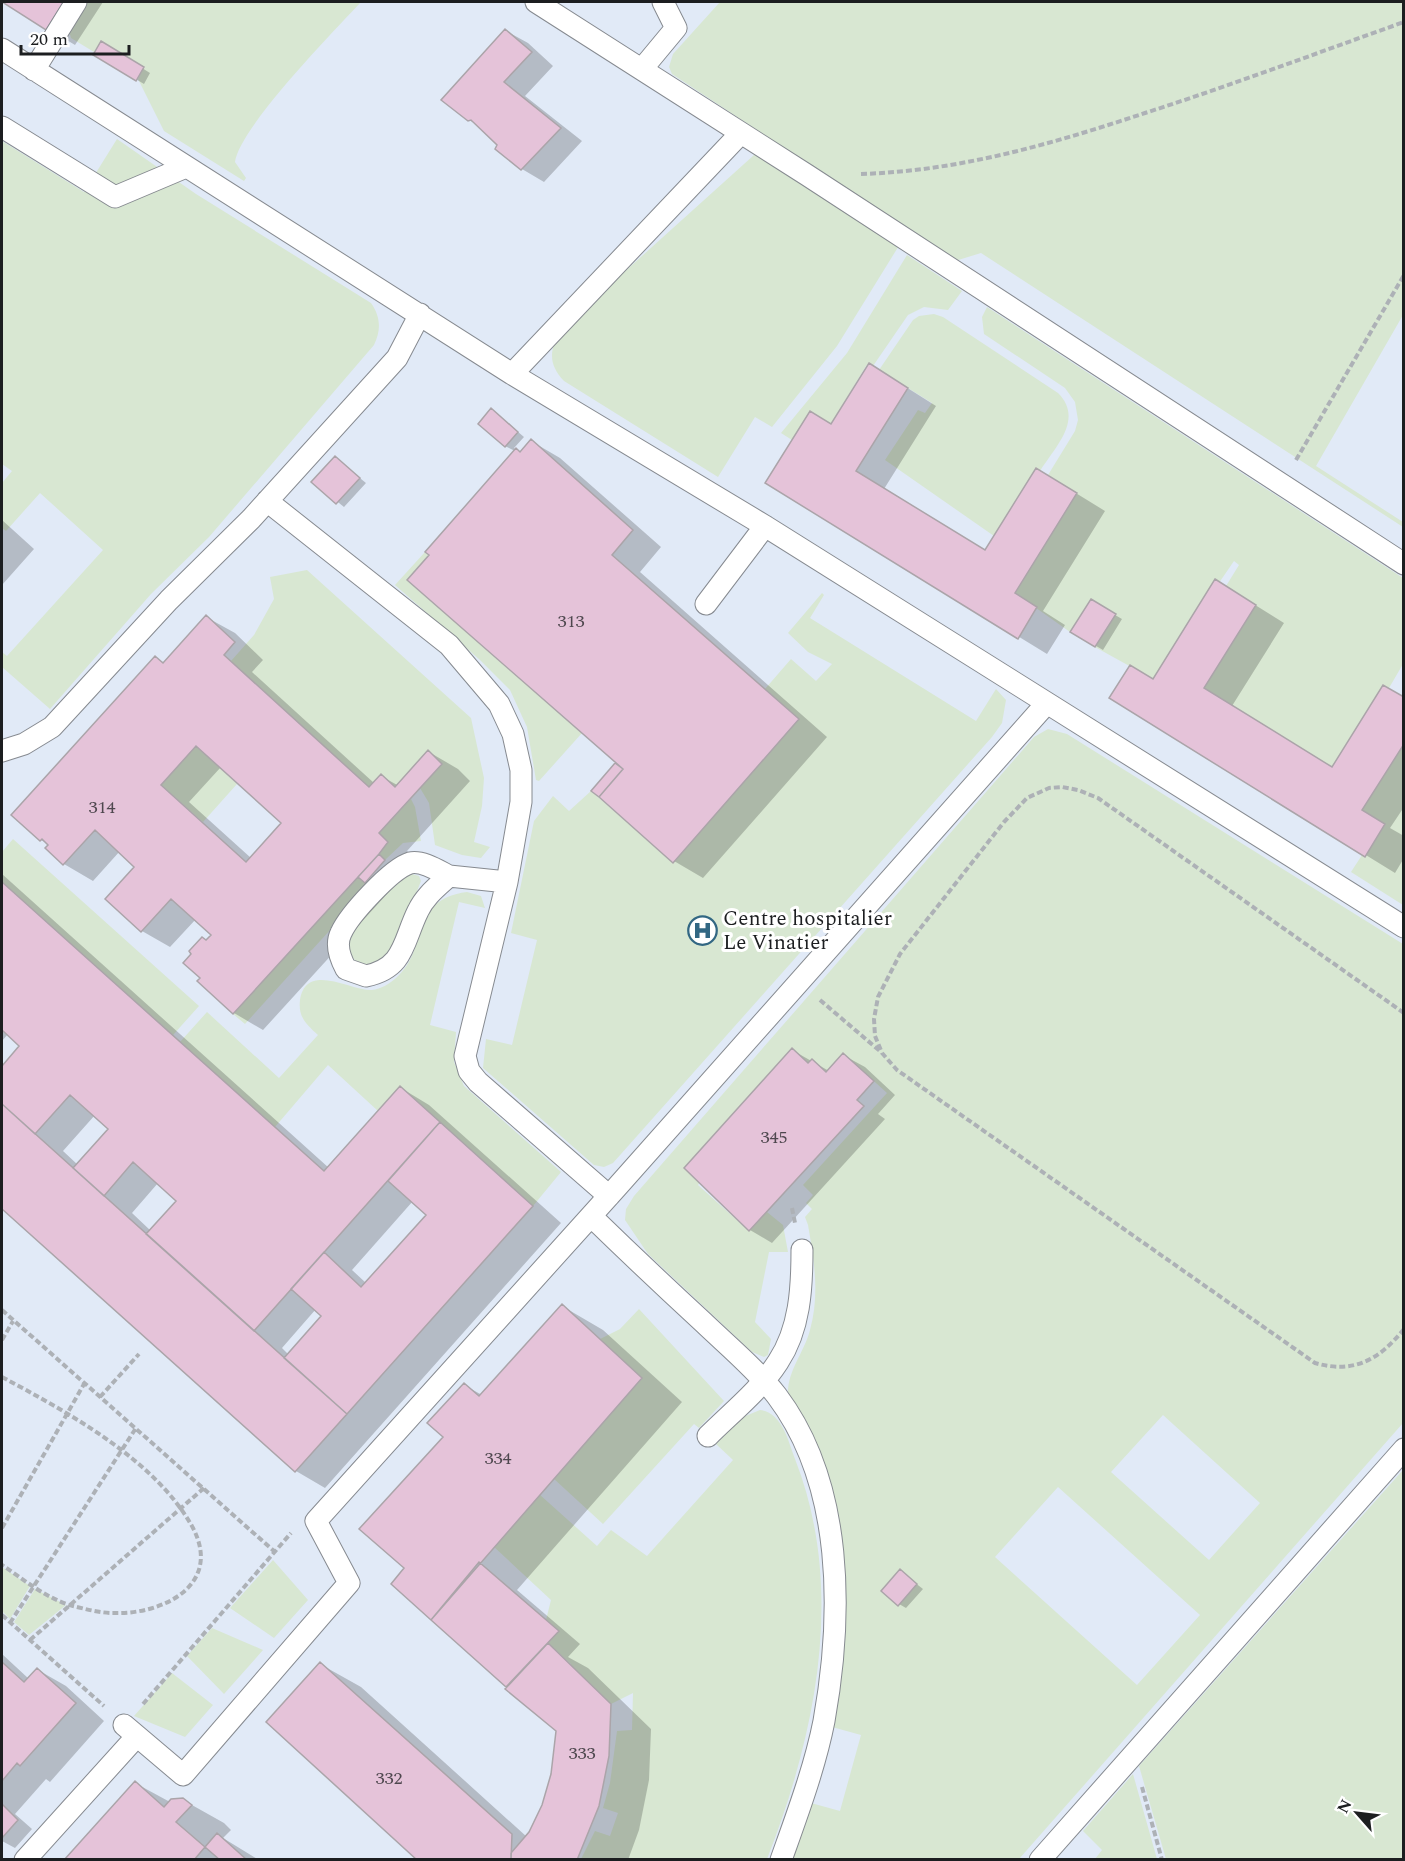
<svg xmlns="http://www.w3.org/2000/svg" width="1405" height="1861" viewBox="0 0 1405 1861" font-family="Spectral,serif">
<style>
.built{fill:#e1eaf7}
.green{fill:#d8e7d2;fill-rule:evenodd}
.shadow{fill:#0003;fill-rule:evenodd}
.building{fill:#e5c3d9;stroke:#aba4a9;stroke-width:1.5;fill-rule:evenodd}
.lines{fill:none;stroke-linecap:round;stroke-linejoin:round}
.service-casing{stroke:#868a90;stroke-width:23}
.path{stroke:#adb1b6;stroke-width:4;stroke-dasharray:6 3;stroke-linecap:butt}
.service{stroke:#fff;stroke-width:21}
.labels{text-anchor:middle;stroke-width:6;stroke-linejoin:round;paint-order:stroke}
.number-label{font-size:18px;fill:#4e474e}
.poi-label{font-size:21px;fill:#1c1e20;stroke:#fff;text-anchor:start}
</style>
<rect width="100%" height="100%" fill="#f0f5fb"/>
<path class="built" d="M 2,2 L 1403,2 L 1403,1859 L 2,1859 Z"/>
<path class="green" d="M 88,2 L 361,2 C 334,31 239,128 235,162 L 246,178 L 244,181 L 164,131 L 138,79 L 144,67 L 101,41 L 94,52 L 71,38 L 69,31 Z
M 720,2 L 1403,2 L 1403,315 L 1316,466 L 1403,522 L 1403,527 L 981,253 L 955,261 L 672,74 L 669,67 L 673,54 Z
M 117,139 L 196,194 L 371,303 C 381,317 381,331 374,345 L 209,537 L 151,594 L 50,709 L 2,667 L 2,652 L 7,656 L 103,550 L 40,493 L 6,531 L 2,528 L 2,483 L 12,471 L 2,464 L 2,141 L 84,192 Z
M 754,155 L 760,156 L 900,244 L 837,346 L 772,427 L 755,417 L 718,477 L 564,381 C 547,363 550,349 561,329 Z
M 907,255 L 962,291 L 948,310 L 924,307 L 908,315 L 873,366 L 869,363 L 866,366 L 831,424 L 792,440 L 781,433 L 847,353 Z
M 987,307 L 1403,578 L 1403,664 L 1389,688 L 1383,685 L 1332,767 L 1204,688 L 1256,605 L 1226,586 L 1239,565 L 1234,561 L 1153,679 L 1095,647 L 1115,613 L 1091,599 L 1070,632 L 1015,593 L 1076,493 L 1048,475 L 1075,431 L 1078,420 L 1075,402 L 1065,388 L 984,334 L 982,317 Z
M 934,314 L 943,317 L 1058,393 C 1084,419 1056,446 1040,471 L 1036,468 L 994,536 L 885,460 L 918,410 L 925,413 L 932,403 L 879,370 L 913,320 L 919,316 Z
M 425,552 L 429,555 L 408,581 L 582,733 L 539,781 L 536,780 L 527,727 L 510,690 L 480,660 L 395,585 Z
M 307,570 L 471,718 L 484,778 L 482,806 L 474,842 L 490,847 L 481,858 L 462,855 L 435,845 L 429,803 L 420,788 L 442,764 L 429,751 L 395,787 L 381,774 L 369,787 L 231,661 L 254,635 L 274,599 L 270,577 Z
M 822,593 L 824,595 L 810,618 L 976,721 L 996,689 L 1006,700 L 1002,723 L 992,737 L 613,1163 L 604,1167 L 594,1165 L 483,1068 L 486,1039 L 512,1045 L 537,940 L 511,933 L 534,821 L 553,796 L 569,811 L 591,791 L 673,862 L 799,719 L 765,689 L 791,659 L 816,681 L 832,664 L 808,652 L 788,633 Z
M 1048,729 L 1067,734 L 1403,944 L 1403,1423 L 1019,1859 L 792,1859 L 811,1803 L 840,1811 L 861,1735 L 832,1727 L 843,1573 L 788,1395 C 787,1371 804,1353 810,1330 C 820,1294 814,1260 808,1225 L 805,1217 L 812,1209 L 806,1203 L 813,1195 L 803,1185 L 887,1093 L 843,1053 L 826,1072 L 812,1059 L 808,1063 L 792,1049 L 684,1168 L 700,1182 L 698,1185 L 749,1231 L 767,1212 L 783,1225 L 788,1252 L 769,1252 L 755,1322 L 771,1339 L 768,1355 L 764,1357 L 752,1352 L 648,1254 L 625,1220 L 626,1209 L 634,1196 L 1034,737 ZM 1163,1415 L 1260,1503 L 1209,1560 L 1111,1472 ZM 1058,1487 L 1200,1615 L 1137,1685 L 995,1557 Z
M 1403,744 L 1403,905 L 1351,872 L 1362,855 L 1365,857 L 1385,825 L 1362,810 Z
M 196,746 L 237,784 L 203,822 L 161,785 Z
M 411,799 L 415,807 L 421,841 L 403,843 L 385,860 L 377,853 L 388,842 L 379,833 Z
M 13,839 L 199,1006 L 173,1035 L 2,882 L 2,852 Z
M 412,874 L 419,876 L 421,881 L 397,942 L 388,957 L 366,966 C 316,949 388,885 412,874 Z
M 358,877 L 369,887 L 245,1024 L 233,1014 Z
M 467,892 L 481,896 L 485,908 L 459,902 L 430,1025 L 456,1032 L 454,1062 L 464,1086 L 561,1172 L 533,1206 L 401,1087 L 378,1111 L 328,1065 L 275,1127 L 180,1042 L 207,1012 L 279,1078 L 318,1035 C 306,1024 298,1017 300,1000 C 306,961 351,991 372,990 C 381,989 389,984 396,978 C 430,949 407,900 467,892 Z
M 639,1309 L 724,1401 L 699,1428 L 694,1424 L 603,1524 L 553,1478 L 642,1379 L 600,1339 L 620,1329 Z
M 760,1410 C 782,1413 788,1440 795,1459 C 846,1589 816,1734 767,1859 L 581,1859 L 595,1831 L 610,1836 L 618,1813 L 603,1808 L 610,1783 L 617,1731 L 632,1730 L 633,1693 L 611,1704 L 569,1666 L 571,1664 L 548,1643 L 546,1620 L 551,1600 L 493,1546 L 539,1494 L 597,1546 L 611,1530 L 647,1556 L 733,1460 L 716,1444 L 743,1417 Z
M 1403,1470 L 1403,1859 L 1166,1859 L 1139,1766 Z
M 273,1560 L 308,1600 L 274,1638 L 230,1608 Z
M 2,1567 L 30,1586 L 10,1619 L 2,1611 Z
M 35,1589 L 66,1605 L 29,1635 L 14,1622 Z
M 212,1628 L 263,1650 L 224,1694 L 187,1656 Z
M 172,1673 L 213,1705 L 185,1737 L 134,1716 Z
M 1133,1774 L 1157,1859 L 1095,1859 L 1102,1850 L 1083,1831 Z"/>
<path class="shadow" d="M 4,2 L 103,2 L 75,45 Z
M 506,31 L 528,43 L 553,66 L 525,96 L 582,141 L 544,182 L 522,169 L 479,126 L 469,120 Z
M 102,43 L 150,73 L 144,84 L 95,55 Z
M 898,382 L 936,406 L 884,489 L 986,552 L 1066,487 L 1105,511 L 1043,611 L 1065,625 L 1047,654 L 767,483 L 832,425 Z
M 492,410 L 524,437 L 514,448 L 521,453 L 531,441 L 560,458 L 661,547 L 640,572 L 827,737 L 703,878 L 674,861 L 622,768 L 515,451 L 505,446 Z
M 335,458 L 366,483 L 344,507 L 313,482 Z
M 2,520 L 34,549 L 2,585 Z
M 1244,598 L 1284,623 L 1232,706 L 1333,769 L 1404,698 L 1404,807 L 1390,828 L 1404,836 L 1404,858 L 1395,873 L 1111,698 L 1154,680 Z
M 1091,601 L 1122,619 L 1103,650 L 1072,632 Z
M 206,617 L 235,633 L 263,660 L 252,672 L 374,783 L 381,776 L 399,786 L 429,752 L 458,769 L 470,781 L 407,851 L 416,859 L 408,871 L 263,1030 L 234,1013 L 199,981 L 202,978 L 193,954 L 213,935 L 196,919 L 170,947 L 142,931 L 136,866 L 120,851 L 93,881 L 64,864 L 47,848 L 50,845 L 41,840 L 155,658 L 165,663 ZM 221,767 L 283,823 L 251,858 L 189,802 Z
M 2,874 L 329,1168 L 401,1088 L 429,1105 L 561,1223 L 325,1488 L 296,1471 L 2,1207 L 2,1068 L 21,1046 L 8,1034 L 2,1041 ZM 95,1115 L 110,1128 L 78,1165 L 63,1151 ZM 158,1183 L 178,1200 L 151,1231 L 132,1213 ZM 413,1201 L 428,1215 L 366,1283 L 352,1270 ZM 316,1309 L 323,1316 L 289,1355 L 282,1348 Z
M 792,1050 L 829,1071 L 843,1055 L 865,1067 L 895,1095 L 878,1114 L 885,1119 L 772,1243 L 750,1230 L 686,1168 Z
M 562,1306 L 603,1330 L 682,1402 L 517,1590 L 580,1644 L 568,1657 L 588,1668 L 651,1729 L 649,1780 L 639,1830 L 628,1860 L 419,1860 L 320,1664 L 361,1687 L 527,1837 L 543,1806 L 553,1775 L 557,1731 L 507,1686 L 406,1568 L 445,1437 L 464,1385 L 482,1395 Z
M 900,1571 L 923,1589 L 906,1608 L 899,1604 Z
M 2,1654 L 29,1679 L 38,1670 L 66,1686 L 104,1721 L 50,1782 L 46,1779 L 15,1814 L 32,1829 L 15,1848 L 2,1841 Z
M 135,1783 L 170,1802 L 183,1800 L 224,1823 L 231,1830 L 223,1838 L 259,1860 L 66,1860 Z"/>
<path class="building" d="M 2,2 L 64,2 L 46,30 Z
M 505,29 L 532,52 L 504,82 L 561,128 L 521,170 L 495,149 L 497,145 L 471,120 L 468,121 L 441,100 Z
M 101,41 L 144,67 L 136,81 L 93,55 Z
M 869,363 L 908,388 L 856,471 L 985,550 L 1036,468 L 1077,493 L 1015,593 L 1037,607 L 1018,639 L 765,483 L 810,411 L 831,424 Z
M 491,408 L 518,432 L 505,447 L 478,424 Z
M 531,439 L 633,530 L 612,555 L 799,719 L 673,863 L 599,797 L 623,769 L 407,580 L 429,555 L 425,552 L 516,448 L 520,452 Z
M 335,456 L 360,478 L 336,504 L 311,482 Z
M 1215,579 L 1256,605 L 1204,688 L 1332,767 L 1383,685 L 1404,697 L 1404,744 L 1362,810 L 1385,824 L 1365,857 L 1109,698 L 1130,665 L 1153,679 Z
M 1091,599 L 1116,614 L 1095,647 L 1070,632 Z
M 206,615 L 235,642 L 224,655 L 369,787 L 381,774 L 395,787 L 428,750 L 442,764 L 379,833 L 388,842 L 379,854 L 233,1014 L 197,981 L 200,978 L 183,963 L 191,954 L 189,951 L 202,937 L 206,940 L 211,935 L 171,899 L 141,932 L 105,899 L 134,867 L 95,830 L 63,865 L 45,848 L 48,845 L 42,839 L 40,841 L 11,815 L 155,656 L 163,663 ZM 196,746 L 281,823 L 246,862 L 161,785 Z
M 615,763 L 623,769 L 599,797 L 591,791 Z
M 379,854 L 385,860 L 365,883 L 358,877 Z
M 2,882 L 324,1171 L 400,1086 L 440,1122 L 254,1331 L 146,1234 L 176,1201 L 133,1162 L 104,1196 L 73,1168 L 108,1129 L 70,1095 L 35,1134 L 2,1104 L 2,1066 L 19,1046 L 2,1030 Z
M 792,1048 L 808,1063 L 812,1059 L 826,1072 L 843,1053 L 874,1081 L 857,1100 L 864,1106 L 749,1231 L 684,1168 Z
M 2,1104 L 347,1414 L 295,1472 L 2,1209 Z
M 440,1122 L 533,1206 L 347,1414 L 284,1358 L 321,1316 L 291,1289 L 324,1252 L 361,1287 L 426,1215 L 388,1181 Z
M 562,1304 L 642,1378 L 431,1620 L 391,1584 L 404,1568 L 359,1529 L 443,1437 L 427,1423 L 464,1383 L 479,1396 Z
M 479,1562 L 559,1631 L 506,1687 L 431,1620 Z
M 900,1569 L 917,1584 L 898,1606 L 881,1591 Z
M 548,1643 L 611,1704 L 609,1756 L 599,1806 L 577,1860 L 511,1860 L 511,1853 L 529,1832 L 542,1805 L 551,1774 L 556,1731 L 505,1689 Z
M 2,1662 L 24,1682 L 37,1668 L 76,1703 L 20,1766 L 17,1763 L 2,1781 Z
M 320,1662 L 512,1834 L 511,1860 L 417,1860 L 266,1722 Z
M 135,1781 L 164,1807 L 171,1799 L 183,1798 L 192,1805 L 176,1822 L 205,1847 L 194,1860 L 64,1860 Z
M 2,1804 L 18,1820 L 2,1838 Z
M 217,1833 L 247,1860 L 220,1860 L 205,1847 Z"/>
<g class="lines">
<defs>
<path id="service" d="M 536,2 L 807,175 L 1404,564
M 2,49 L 512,374 L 765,526 L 1404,927
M 642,69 L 676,28 L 663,2
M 34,70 L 76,2
M 2,127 L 115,197 L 186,167
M 512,374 L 740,134
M 267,501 L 449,645 L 499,704 L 513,734 L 521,770 L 521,802 L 507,882 L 465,1056 L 469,1071 L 478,1082 L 609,1196
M 706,604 L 765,526
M 2,751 L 24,744 L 52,727 L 169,600 L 251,519 L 397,358 L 420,314
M 449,876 C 439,871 422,860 410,863 C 391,869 349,915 341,933 C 335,945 340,958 346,969 L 366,976 C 405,968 403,941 418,911 C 425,896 437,887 449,876 L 507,882
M 591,1216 C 628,1252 665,1287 703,1322 C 728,1346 756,1369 777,1396 C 844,1485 843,1615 824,1721 C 815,1767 797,1815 781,1860
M 708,1436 C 731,1413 760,1390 778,1362 C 800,1329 802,1288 802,1250
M 124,1725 L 183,1775 L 349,1583 L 316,1521 L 617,1187 L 1046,704
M 25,1860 L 137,1736
M 1040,1860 L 1404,1449"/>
</defs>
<use href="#service" class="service-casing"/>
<path class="path" d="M 861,174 C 959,171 1052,144 1145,113 C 1232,85 1317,53 1404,22
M 1296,460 L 1404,275
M 820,1000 L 881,1052
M 1404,1013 L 1098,798 L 1078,790 L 1062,787 L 1049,788 L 1027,798 L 1004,822 L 900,954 L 878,997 L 874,1019 L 875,1036 L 882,1053 L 897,1070 L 1315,1363 C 1354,1374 1379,1360 1404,1329
M 792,1208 L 795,1223
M 2,1310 L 275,1552
M 2,1340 L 13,1321
M 2,1377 C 67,1412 156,1460 193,1528 C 223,1586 161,1615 113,1613 C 100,1613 85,1609 73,1606 C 47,1599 23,1579 2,1565
M 100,1397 L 139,1354
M 2,1528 L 84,1384
M 2,1615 L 104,1706
M 10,1623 L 136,1428
M 30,1640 L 204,1488
M 143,1704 L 291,1533
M 1142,1787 L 1162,1860"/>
<use href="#service" class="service"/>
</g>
<defs>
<symbol id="hospital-ring" viewBox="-11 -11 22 22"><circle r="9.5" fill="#fff" stroke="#326783" stroke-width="1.5"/><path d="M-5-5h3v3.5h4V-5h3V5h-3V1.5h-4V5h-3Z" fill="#326783"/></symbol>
</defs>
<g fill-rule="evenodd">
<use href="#hospital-ring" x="686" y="914" width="33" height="33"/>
</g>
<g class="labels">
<g class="number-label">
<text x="571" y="627">313</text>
<text x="102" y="813">314</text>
<text x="774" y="1143">345</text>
<text x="498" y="1464">334</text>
<text x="582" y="1759">333</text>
<text x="389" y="1784">332</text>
</g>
<g class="poi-label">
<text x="723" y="925">Centre hospitalier<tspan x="723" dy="24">Le Vinatier</tspan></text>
</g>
</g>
<rect width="1405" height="1861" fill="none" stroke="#1c1e20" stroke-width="6"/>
<g transform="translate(1357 1813) rotate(298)" stroke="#ffffff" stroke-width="4.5" paint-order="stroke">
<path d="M0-4.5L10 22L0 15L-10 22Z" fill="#1c1e20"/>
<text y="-9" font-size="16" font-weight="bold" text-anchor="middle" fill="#1c1e20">N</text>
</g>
<path d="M21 45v9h108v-9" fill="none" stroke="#1c1e20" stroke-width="3"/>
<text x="30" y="45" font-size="18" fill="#1c1e20" stroke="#ffffff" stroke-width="4.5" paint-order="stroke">20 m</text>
</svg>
